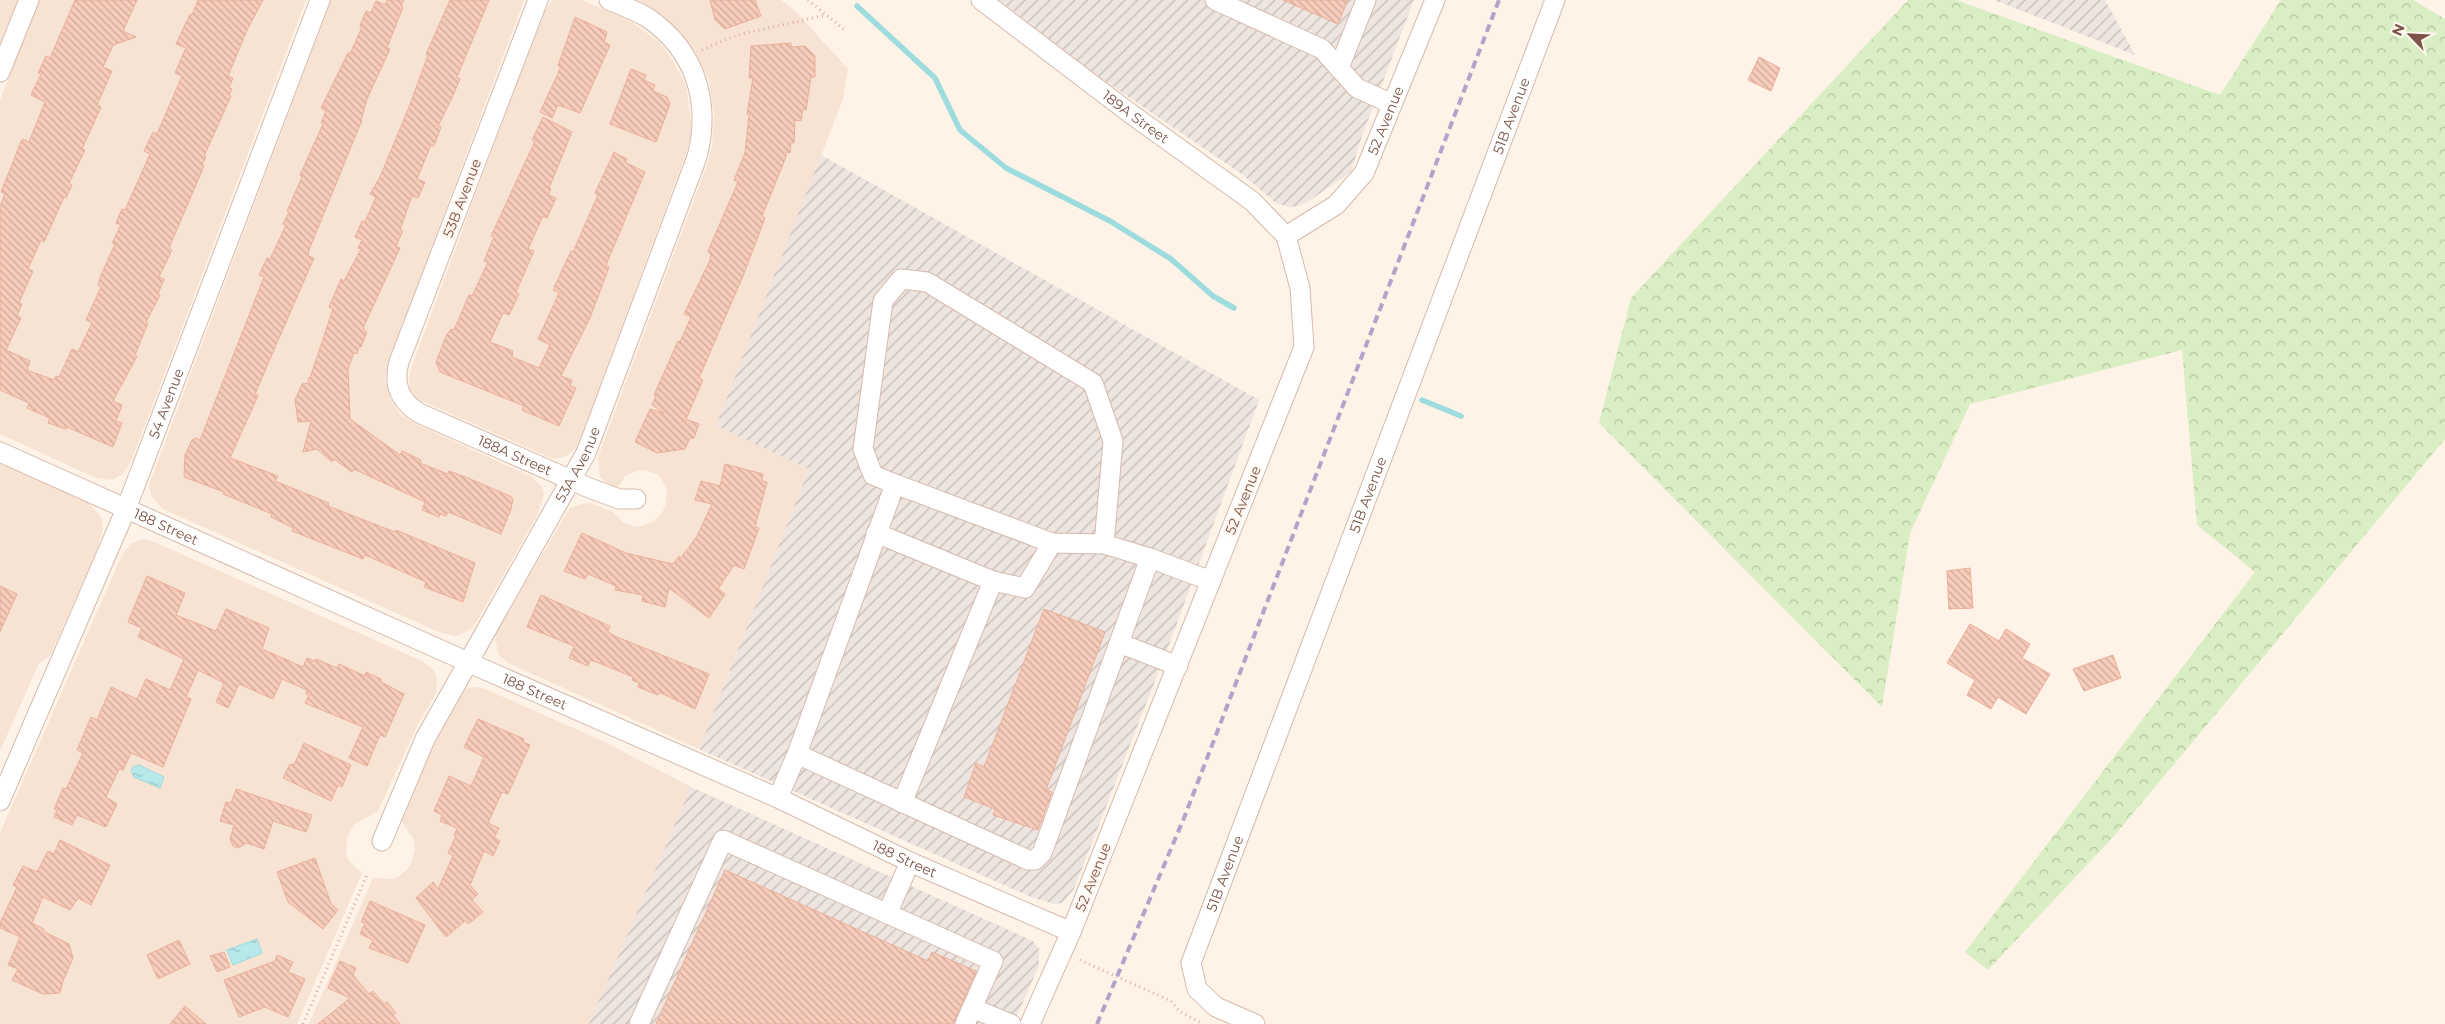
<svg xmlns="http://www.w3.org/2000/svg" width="2445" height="1024" viewBox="0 0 2445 1024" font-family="Montserrat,sans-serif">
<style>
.residential{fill:#f7e3d3}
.industrial{fill:url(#industrial-furrows)}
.forest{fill:url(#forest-crowns)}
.water{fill:url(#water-ripples);stroke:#9cdbde}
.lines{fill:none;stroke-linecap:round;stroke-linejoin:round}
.stream{stroke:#9cdbde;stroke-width:5.5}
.building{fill:url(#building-back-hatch);stroke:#ecaf98}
.minor-casing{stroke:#d5baad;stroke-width:21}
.path{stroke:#ddae9c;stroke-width:3;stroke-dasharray:1 4;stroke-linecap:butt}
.minor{stroke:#fff;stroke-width:19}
.rail{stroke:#b3a2ca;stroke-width:4;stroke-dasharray:8 5;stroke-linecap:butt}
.labels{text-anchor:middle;stroke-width:4;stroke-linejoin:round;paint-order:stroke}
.street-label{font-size:14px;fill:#7b5447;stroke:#fff6ee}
</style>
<defs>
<pattern id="industrial-furrows" width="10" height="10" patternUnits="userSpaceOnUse" patternTransform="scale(1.25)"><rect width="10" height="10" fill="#eee5e0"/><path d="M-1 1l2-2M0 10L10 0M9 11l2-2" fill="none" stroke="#c6bcb7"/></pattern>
<pattern id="forest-crowns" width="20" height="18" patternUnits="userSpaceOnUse" patternTransform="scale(1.25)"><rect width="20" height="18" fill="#d9eec2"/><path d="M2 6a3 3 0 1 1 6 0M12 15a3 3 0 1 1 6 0" fill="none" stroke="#b5c39f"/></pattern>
<pattern id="water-ripples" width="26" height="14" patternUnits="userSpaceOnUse" patternTransform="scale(1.25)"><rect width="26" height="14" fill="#b7e9eb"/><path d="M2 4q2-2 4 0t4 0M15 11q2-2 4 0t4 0" fill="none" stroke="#9abfc0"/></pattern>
<pattern id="building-back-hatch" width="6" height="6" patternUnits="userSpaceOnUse" patternTransform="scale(1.25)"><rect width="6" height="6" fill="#f7ccba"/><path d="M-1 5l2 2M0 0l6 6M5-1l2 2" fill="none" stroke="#cda899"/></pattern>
</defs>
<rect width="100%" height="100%" fill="#fff2e6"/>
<path class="residential" d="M 0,0 L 19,0 L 0,48 Z
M 40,0 L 306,0 L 133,457 L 123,474 L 112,480 L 96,478 L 0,434 L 0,100 Z
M 331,0 L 524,0 L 388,364 L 385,379 L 391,401 L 400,414 L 414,423 L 532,477 L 542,487 L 544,494 L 538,514 L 477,621 L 470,630 L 456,636 L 441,633 L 163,509 L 151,496 L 149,485 Z
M 553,0 L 582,0 L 630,21 L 658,41 L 671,58 L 686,85 L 691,122 L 691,135 L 686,154 L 580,439 L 576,448 L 567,456 L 553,459 L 422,401 L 411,391 L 409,383 L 411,369 L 476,193 L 544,12 Z
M 639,0 L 781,0 L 796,12 L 848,69 L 843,99 L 717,426 L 809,469 L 699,749 L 508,663 L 499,655 L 495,640 L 497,630 L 570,508 L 581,504 L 590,503 L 613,512 L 623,523 L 637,527 L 653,522 L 663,511 L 666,504 L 667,489 L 659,475 L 644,470 L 637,471 L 625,476 L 619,486 L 612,488 L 600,477 L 598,457 L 708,162 L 712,147 L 714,114 L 709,80 L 694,49 L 664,16 Z
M 0,461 L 87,501 L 101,517 L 103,529 L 96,552 L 50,656 L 39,663 L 0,751 Z
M 143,539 L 152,541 L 422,661 L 434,671 L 437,678 L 436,693 L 417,726 L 378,811 L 354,825 L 347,837 L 346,854 L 349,861 L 362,873 L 297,1024 L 0,1024 L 0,833 L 122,555 L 130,544 Z
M 474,687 L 483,688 L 603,741 L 691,787 L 589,1024 L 309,1024 L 373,878 L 394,879 L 401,875 L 411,865 L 415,849 L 414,840 L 399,817 L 430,742 L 463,689 Z"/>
<path class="industrial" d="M 999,0 L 1414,0 L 1362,136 L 1351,172 L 1309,201 L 1299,206 L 1288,207 L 1276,203 L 1243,175 L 1092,72 Z
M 1994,0 L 2105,0 L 2135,55 Z
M 821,155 L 1259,400 L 1169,645 L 1074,889 L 1062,903 L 1054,904 L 1031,897 L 699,749 L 809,469 L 716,426 Z
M 691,787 L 1033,941 L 1039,949 L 1039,966 L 1013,1024 L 589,1024 Z"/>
<path class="forest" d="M 1908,0 L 1956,0 L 2220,95 L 2281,0 L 2413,0 L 2445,19 L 2445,439 L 2115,835 L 1988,970 L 1965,952 L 2255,572 L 2197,525 L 2182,350 L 1970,404 L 1910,533 L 1882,707 L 1599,423 L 1631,298 Z"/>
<path class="water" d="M 139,765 L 164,777 L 160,788 L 134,777 L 131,771 L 133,767 Z
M 257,939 L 262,953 L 233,965 L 227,950 Z"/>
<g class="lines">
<path class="stream" d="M 857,6 L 935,78 L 960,130 L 1006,168 L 1110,221 L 1171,259 L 1213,296 L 1234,308
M 1422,400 L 1461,416"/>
</g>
<path class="building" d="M 75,0 L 137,0 L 123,31 L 136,37 L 113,45 L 103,67 L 112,71 L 97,105 L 101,107 L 82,149 L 85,150 L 69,183 L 72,185 L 66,198 L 64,197 L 44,242 L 41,240 L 28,269 L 33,271 L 19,303 L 22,304 L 17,316 L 21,318 L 6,350 L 30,361 L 27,370 L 54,380 L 56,376 L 59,377 L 72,349 L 78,352 L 92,323 L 86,320 L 101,287 L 98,285 L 101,275 L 115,244 L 112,243 L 121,225 L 116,223 L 122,209 L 125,210 L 150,154 L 144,151 L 153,132 L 157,134 L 182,76 L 175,73 L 186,48 L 176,44 L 190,14 L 192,15 L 198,0 L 263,0 L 247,30 L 228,76 L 233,78 L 229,88 L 232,89 L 229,95 L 231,96 L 204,156 L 206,157 L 202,165 L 204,166 L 169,248 L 172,250 L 159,277 L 164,279 L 158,294 L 160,295 L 146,322 L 148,323 L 135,355 L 137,356 L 113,401 L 122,405 L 116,421 L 122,423 L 113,447 L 67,427 L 66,429 L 48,423 L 50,418 L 27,408 L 29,403 L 0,390 L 0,206 L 5,194 L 1,192 L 22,139 L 29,142 L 45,102 L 31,95 L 41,74 L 38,73 L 46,56 L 50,58 Z
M 387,0 L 404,0 L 401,6 L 403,7 L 387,48 L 390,49 L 367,99 L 361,120 L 362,120 L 309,250 L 308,256 L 314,258 L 276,345 L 255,394 L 258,395 L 257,398 L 230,458 L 278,476 L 275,481 L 329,503 L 328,506 L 395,532 L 396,530 L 475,563 L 463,602 L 424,587 L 426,582 L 365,555 L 363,559 L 292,531 L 293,528 L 271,517 L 272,514 L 223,494 L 224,492 L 184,477 L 185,455 L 192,440 L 195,438 L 200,440 L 264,277 L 259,275 L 267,258 L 270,259 L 286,225 L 283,224 L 289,212 L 287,211 L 302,177 L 300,175 L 323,124 L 321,123 L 326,111 L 321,108 L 348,53 L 350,54 L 362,27 L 360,26 L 366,11 L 371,13 L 376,1 L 385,5 Z
M 450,0 L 489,0 L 457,77 L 460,79 L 452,98 L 438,126 L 441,127 L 434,146 L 431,145 L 417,179 L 425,182 L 418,198 L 412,196 L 400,230 L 403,231 L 396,246 L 400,248 L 363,328 L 367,332 L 361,347 L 359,346 L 357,354 L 354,353 L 348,369 L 350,419 L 400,455 L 402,451 L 421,460 L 420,463 L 448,474 L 449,471 L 468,478 L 510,496 L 513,499 L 511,509 L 501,534 L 448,512 L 446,516 L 440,514 L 439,517 L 422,510 L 425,502 L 414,497 L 354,469 L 352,472 L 334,459 L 332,462 L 317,449 L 303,452 L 311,421 L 298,422 L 295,400 L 302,384 L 309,383 L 308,378 L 310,378 L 333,309 L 329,307 L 341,279 L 344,281 L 361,249 L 358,248 L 362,240 L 355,237 L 362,221 L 365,222 L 376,197 L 370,194 L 380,177 L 409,107 L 428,55 L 426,54 Z
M 710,0 L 755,0 L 761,16 L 725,29 L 715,20 Z
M 1283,0 L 1348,0 L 1338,24 Z
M 575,17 L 607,32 L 604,42 L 610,45 L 580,113 L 558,105 L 552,118 L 540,112 L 561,67 L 558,66 Z
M 791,43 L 791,47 L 805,46 L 815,56 L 815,77 L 811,77 L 806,110 L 803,109 L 801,121 L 795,120 L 794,143 L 791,143 L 790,153 L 786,152 L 786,157 L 762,216 L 765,218 L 743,276 L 699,378 L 703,380 L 686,419 L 699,424 L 694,438 L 690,438 L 685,449 L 657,453 L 635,442 L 650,409 L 664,413 L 652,405 L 656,396 L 654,395 L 678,341 L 680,342 L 691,317 L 684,314 L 710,260 L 711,255 L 708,251 L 738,182 L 734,180 L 745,153 L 749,115 L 747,114 L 753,78 L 749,78 L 751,46 Z
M 1759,57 L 1780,68 L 1771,91 L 1748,80 Z
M 631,69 L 646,75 L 644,80 L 655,85 L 653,91 L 667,97 L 670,104 L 656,142 L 610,124 Z
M 543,117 L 572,132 L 549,188 L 551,189 L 548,195 L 556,198 L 547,218 L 543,216 L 528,249 L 534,251 L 516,292 L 519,294 L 509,315 L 503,313 L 490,342 L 513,351 L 512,357 L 539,368 L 550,345 L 538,339 L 559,293 L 553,290 L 571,251 L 573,252 L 598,195 L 595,193 L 614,152 L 627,159 L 625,162 L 645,172 L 606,265 L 609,267 L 590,318 L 561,376 L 572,380 L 570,386 L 576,388 L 559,426 L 522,410 L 524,406 L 440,372 L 436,362 L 446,336 L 451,329 L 454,330 L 469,295 L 472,296 L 488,262 L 484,261 L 494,237 L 491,236 L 535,141 L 532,140 Z
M 725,464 L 763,474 L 762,481 L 767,482 L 755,527 L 759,528 L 744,569 L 734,565 L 718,589 L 725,594 L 709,618 L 669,588 L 665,607 L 642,601 L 643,595 L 615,590 L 616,586 L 588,574 L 585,579 L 564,571 L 582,533 L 626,553 L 673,564 L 679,556 L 681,558 L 697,536 L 712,504 L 695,500 L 701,481 L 720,486 Z
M 1970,568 L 1973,608 L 1949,609 L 1947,571 Z
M 147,576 L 185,593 L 176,615 L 216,631 L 226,609 L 269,628 L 262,649 L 303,667 L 307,658 L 315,661 L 316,659 L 337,668 L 339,664 L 365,676 L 366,672 L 381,679 L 381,682 L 404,694 L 385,737 L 380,735 L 367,766 L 349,758 L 363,727 L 305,703 L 309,695 L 306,694 L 307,690 L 282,679 L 273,699 L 239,684 L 228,708 L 216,702 L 224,683 L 198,670 L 186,697 L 191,699 L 163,767 L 131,753 L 123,770 L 119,769 L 106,797 L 117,804 L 106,827 L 77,815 L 72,825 L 54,817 L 57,810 L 54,809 L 63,788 L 66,789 L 83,753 L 77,750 L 91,717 L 97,720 L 111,687 L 137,699 L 146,679 L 170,690 L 184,659 L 138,637 L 142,628 L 128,622 Z
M 0,586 L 17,594 L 0,632 Z
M 541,595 L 610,626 L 608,632 L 617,637 L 709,674 L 695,709 L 659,692 L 658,695 L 638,687 L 639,683 L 632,680 L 633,677 L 599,663 L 590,660 L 588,666 L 569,658 L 574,646 L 527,627 Z
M 1044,609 L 1105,632 L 1046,790 L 1052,792 L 1038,830 L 993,815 L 995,809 L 964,797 L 976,763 L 984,767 Z
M 1970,624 L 1999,641 L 2006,629 L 2030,644 L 2022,658 L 2050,674 L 2026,714 L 1998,697 L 1991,709 L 1967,695 L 1975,680 L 1947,663 Z
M 2113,655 L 2121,678 L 2084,691 L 2073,669 Z
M 478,719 L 524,739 L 523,742 L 530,745 L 508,794 L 502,792 L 488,823 L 499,828 L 494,838 L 500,841 L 493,856 L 484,851 L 470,885 L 478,894 L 472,900 L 483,912 L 468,924 L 465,921 L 446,937 L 416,898 L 433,882 L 438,889 L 453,856 L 448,853 L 456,836 L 454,835 L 457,828 L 440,821 L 442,815 L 434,811 L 449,776 L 471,786 L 484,757 L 464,747 Z
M 304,743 L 351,765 L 342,787 L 338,785 L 331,801 L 283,778 L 290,764 L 294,765 Z
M 236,789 L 312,815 L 306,832 L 273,821 L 264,849 L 247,843 L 238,848 L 233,846 L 230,839 L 234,825 L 220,821 L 226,802 L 231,803 Z
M 60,840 L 110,865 L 91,905 L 78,898 L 70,910 L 43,897 L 32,923 L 44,929 L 43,931 L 69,944 L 73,958 L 63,981 L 60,993 L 43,994 L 12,980 L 18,969 L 8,965 L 20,937 L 0,928 L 0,923 L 17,887 L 13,885 L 23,866 L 37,872 L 48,851 L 54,854 Z
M 315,858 L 331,904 L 338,910 L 323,929 L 288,902 L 277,872 Z
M 725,870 L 928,961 L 932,952 L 976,971 L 953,1024 L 656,1024 Z
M 370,901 L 425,925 L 408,963 L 369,948 L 373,940 L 360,934 L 365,923 L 361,922 Z
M 179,940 L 190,964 L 158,979 L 147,955 Z
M 224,952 L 230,967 L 217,972 L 210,956 Z
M 277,955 L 293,962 L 288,972 L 305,979 L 288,1017 L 265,1007 L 239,1017 L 224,980 L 275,961 Z
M 340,961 L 356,968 L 353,975 L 369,994 L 373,991 L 384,1004 L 387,1002 L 396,1013 L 393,1015 L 400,1024 L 318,1024 L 350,998 L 328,988 Z
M 185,1006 L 206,1024 L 170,1024 Z"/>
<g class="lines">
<defs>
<g id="minor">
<path id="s1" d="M 538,0 L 399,362 C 393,384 399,400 419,413 L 587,487 L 619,499 L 636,499"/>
<path id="s2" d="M 981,0 L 1127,111 L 1252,201 L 1286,236 L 1300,288 L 1304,347 L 1071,932 L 1030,1024"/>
<path d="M 1215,0 L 1322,49 L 1357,88 L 1392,104"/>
<path d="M 1339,68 L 1366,0"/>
<path d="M 0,72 L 29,0"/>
<path id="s3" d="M 1286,236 L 1336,205 L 1364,173 L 1435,0"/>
<path id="s4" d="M 0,452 L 481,668 L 778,798 L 910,862 L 1071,932"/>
<path d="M 895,484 L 873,475 L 863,449 L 883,301 L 901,279 L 927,282 L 1093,383 L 1113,441 L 1104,544"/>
<path d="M 876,533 L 993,581"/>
<path d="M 1150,558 L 1119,643 L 1178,666"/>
<path d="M 797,754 L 1028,860 L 1035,860 L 1042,853 L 1119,643"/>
<path d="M 778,798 L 797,754 L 895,484 L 1052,543 L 1104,544 L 1150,558 L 1211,581"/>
<path id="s5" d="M 0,801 L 126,509 L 320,0"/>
<path d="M 902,803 L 993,581 L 1025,588 L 1052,543"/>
<path id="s6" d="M 382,841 L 425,739 L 586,453 L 697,157 C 711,102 696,51 648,18 C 636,10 622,6 609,0"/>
<path d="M 887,914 L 910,862"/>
<path d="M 972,1008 L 1011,1024"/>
<path d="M 639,1024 L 723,840 L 993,961 L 965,1024"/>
<path id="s7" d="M 1255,1024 L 1216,1007 L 1197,989 L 1191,963 L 1555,0"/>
</g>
</defs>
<use href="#minor" class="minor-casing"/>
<path class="path" d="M 808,0 L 846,31
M 702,50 L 737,35 L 826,15
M 1080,960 L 1171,1001 L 1179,1011 L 1203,1024
M 303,1024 L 367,875"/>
<use href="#minor" class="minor"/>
<path class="rail" d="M 1097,1024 L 1184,818 L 1499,0"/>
</g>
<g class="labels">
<g class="street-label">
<text dy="5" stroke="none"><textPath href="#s7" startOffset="1001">51B Avenue</textPath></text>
<text dy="5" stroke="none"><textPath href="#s2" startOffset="194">189A Street</textPath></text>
<text dy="5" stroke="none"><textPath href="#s3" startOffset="158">52 Avenue</textPath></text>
<text transform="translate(462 198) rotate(-69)" y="5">53B Avenue</text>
<text dy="5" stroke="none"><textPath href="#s5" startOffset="431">54 Avenue</textPath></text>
<text dy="5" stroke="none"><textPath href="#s1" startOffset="552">188A Street</textPath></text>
<text dy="5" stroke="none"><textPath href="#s6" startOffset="425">53A Avenue</textPath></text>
<text dy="5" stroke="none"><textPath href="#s7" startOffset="596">51B Avenue</textPath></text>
<text transform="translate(1243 500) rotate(-68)" y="5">52 Avenue</text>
<text dy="5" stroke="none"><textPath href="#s4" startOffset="182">188 Street</textPath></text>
<text dy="5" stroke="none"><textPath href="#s4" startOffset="586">188 Street</textPath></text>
<text dy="5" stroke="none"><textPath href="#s4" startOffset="992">188 Street</textPath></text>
<text dy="5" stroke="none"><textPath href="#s7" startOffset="191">51B Avenue</textPath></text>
<text transform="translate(1093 877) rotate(-68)" y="5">52 Avenue</text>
</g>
</g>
<g transform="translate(2410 35) rotate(294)" stroke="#fff6ee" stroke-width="4" paint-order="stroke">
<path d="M0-4L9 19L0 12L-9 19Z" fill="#7b5447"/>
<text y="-8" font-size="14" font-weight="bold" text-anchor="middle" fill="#7b5447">N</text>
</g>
</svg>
